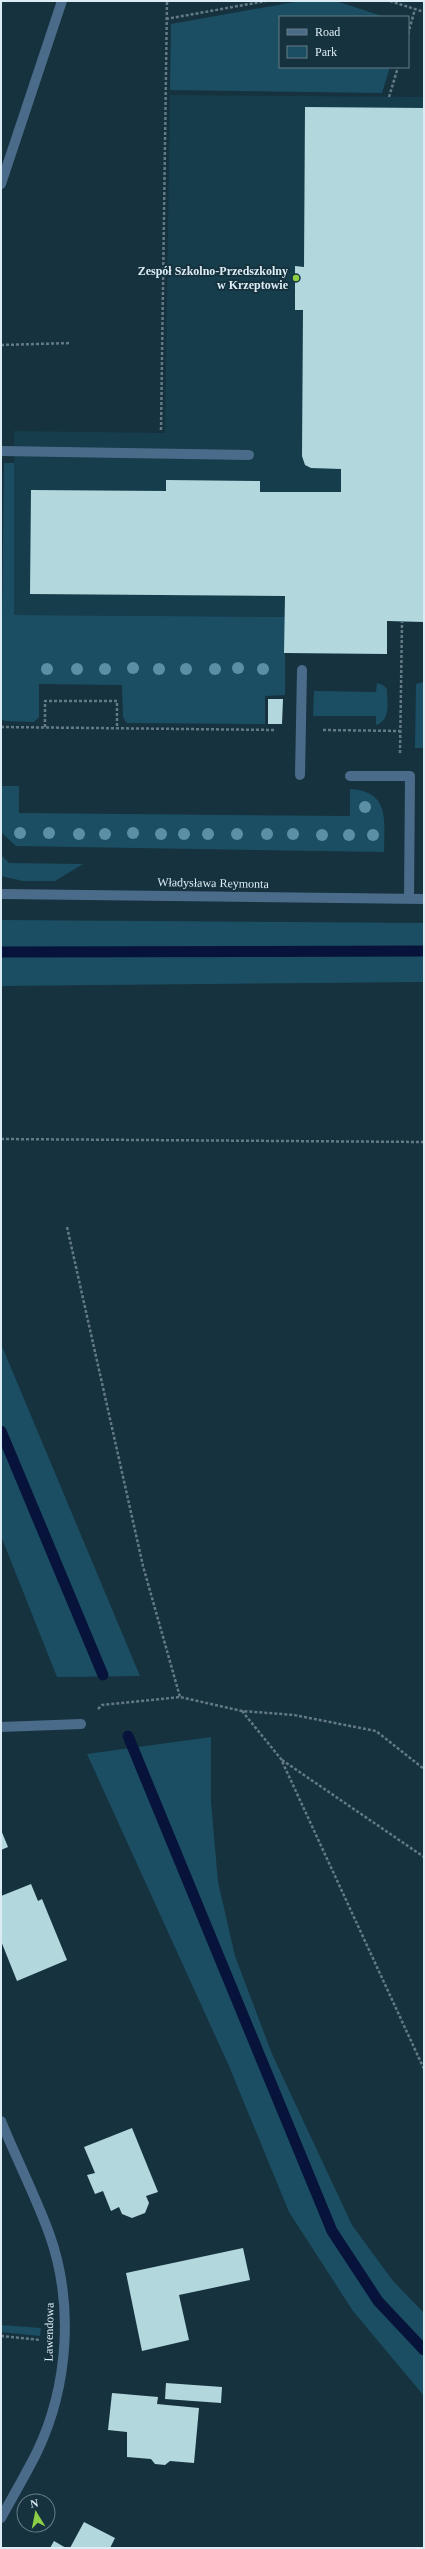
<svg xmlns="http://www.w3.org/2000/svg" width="425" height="2549" viewBox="0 0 425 2549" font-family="Georgia,serif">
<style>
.built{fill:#163d4b}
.green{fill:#1b4e63}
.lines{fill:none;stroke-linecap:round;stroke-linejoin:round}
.stream{stroke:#07133a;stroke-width:11}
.building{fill:#b2d8de}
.path{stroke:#637a85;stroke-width:2.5;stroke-dasharray:3 2;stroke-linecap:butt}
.minor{stroke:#4b6b8a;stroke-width:10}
.tree{fill:#5b8fa6}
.poi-dot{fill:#8cce46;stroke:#16323e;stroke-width:1.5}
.labels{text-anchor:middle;stroke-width:4;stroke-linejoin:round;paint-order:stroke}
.poi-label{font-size:12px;font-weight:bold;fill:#dcecf4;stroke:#16323e;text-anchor:end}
.street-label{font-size:12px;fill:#dcecf4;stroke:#16323e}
</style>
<rect width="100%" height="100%" fill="#16323e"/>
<path class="built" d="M 170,95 L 424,97 L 424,622 L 387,621 L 387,654 L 284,653 L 285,617 L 14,615 L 14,431 L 165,433 Z"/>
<path class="green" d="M 300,1 L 336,1 L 385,17 L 280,17 L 280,67 L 390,67 L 382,93 L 170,90 L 171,24 Z
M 4,463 L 14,463 L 14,615 L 285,617 L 285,695 L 265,696 L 265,724 L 127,723 L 123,717 L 122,685 L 39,684 L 39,717 L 34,722 L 4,721 L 1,718 L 1,703 Z
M 424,682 L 424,748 L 415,748 L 416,684 Z
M 377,683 L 383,685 L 387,689 C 387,702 391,721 376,725 L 376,716 L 313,716 L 314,691 L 376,692 Z
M 1,786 L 19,786 L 19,813 L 350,816 L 350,789 C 391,791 384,822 384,852 L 16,846 L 1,832 Z
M 1,855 L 9,863 L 83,864 L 55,881 L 23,881 L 1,876 Z
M 1,920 L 424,923 L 424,982 L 1,986 Z
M 1,1344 L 140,1676 L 57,1677 L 1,1536 Z
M 211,1737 L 211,1802 L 218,1882 L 235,1956 L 272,2054 L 352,2225 L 393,2281 L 424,2313 L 424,2396 L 353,2311 L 289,2212 L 229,2066 L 87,1754 Z
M 1,2325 L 41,2328 L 40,2336 L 1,2332 Z"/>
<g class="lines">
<path class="stream" d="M 1,952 L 424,951
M 1,1431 L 103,1675
M 128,1736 L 332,2231 L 378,2301 L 424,2350"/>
</g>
<path class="building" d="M 305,107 L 424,108 L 424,622 L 387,621 L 387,654 L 284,653 L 285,596 L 30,594 L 31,490 L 166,491 L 166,480 L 260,481 L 260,492 L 341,492 L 341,469 L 311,468 L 305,465 L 302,456 L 303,310 L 295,310 L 295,266 L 304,267 Z
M 268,699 L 283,699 L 282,724 L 268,724 Z
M 1,1830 L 8,1847 L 1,1850 Z
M 31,1884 L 38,1901 L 42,1899 L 67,1960 L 17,1981 L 1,1941 L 1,1896 Z
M 132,2128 L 158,2192 L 146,2196 L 149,2203 L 145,2213 L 132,2218 L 122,2214 L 119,2207 L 111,2211 L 103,2191 L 95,2194 L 87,2175 L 95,2173 L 84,2147 Z
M 243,2248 L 250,2280 L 179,2295 L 189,2340 L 142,2351 L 126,2273 Z
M 166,2383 L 222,2387 L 221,2403 L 165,2399 Z
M 112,2393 L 158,2397 L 157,2404 L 199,2408 L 194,2463 L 170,2461 L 165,2465 L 155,2464 L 151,2459 L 127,2457 L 127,2432 L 108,2430 Z
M 84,2522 L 115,2538 L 110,2548 L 70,2548 Z
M 54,2541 L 66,2548 L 50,2548 Z"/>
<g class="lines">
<path class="path" d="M 390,1 L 424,12
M 166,19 L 266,1
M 408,34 L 415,9
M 389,97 L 398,67
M 1,345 L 71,343
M 161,430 L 167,1
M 1,727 L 276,730
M 45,727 L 45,701 L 117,701 L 117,728
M 323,730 L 400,731
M 400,753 L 402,622
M 1,1139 L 424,1142
M 67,1227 L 143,1566 L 180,1697
M 98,1709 L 102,1705 L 180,1697 L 242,1711 L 294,1715 L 376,1731 L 424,1769
M 242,1711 L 281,1759 L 424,2069
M 282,1760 L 424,1857
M 1,2336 L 40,2340"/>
<path class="minor" d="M 1,184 L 62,1
M 1,451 L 249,455
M 300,775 L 302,670
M 350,776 L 410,776 L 409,899
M 1,894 L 424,899
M 1,1727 L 81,1724
M 1,2121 C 16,2158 35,2195 49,2233 C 74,2302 69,2385 37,2452 C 26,2474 13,2496 1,2518"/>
</g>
<g class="tree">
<circle cx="133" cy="668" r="6"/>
<circle cx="238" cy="668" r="6"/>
<circle cx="47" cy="669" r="6"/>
<circle cx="77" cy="669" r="6"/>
<circle cx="105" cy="669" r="6"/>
<circle cx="159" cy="669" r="6"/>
<circle cx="186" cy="669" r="6"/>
<circle cx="215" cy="669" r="6"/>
<circle cx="263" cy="669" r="6"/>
<circle cx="365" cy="807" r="6"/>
<circle cx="20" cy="833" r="6"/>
<circle cx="49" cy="833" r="6"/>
<circle cx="133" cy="833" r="6"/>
<circle cx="79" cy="834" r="6"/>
<circle cx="105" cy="834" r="6"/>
<circle cx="161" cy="834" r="6"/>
<circle cx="184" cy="834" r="6"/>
<circle cx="208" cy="834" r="6"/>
<circle cx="237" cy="834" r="6"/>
<circle cx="267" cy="834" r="6"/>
<circle cx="293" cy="834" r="6"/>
<circle cx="322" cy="835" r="6"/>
<circle cx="349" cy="835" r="6"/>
<circle cx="373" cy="835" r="6"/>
</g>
<circle class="poi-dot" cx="296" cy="278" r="4"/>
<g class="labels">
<g class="poi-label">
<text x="288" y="275">Zespół Szkolno-Przedszkolny<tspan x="288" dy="14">w Krzeptowie</tspan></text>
</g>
<g class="street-label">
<text transform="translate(213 883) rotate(1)" y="4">Władysława Reymonta</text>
<text transform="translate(49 2332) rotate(-89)" y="4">Lawendowa</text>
</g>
</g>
<rect width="425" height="2549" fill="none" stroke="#dcecf4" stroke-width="4"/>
<rect x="279" y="16" width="130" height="52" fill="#16323e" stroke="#657c87"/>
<rect x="287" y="29" width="20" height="6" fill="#4b6b8a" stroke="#657c87"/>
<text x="315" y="36" font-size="12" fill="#dcecf4">Road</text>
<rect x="287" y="46" width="20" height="12" fill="#1b4e63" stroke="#657c87"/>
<text x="315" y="56" font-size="12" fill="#dcecf4">Park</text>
<g transform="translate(36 2513) rotate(350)"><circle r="19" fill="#16323e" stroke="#657c87"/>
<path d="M0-3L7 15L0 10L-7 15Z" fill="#8cce46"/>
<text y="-6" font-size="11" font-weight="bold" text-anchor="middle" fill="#dcecf4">N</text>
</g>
</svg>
